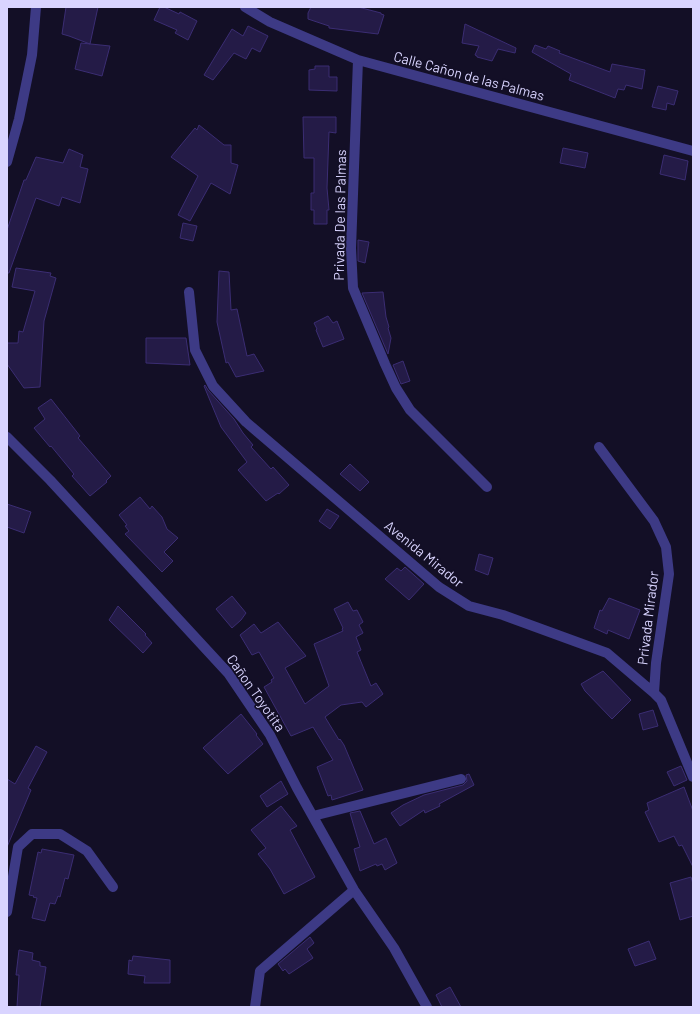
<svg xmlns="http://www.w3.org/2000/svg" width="700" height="1014" viewBox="0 0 700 1014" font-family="Barlow,sans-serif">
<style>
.building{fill:#241b47;stroke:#3b2d73}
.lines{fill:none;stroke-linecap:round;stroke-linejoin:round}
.minor{stroke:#3d3a85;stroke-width:10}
.labels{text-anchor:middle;stroke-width:3.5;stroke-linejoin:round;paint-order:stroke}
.street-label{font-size:14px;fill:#d9d4ff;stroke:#130f26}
</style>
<rect width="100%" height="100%" fill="#130f26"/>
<path class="building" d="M 66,7 L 98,7 L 90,44 L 69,36 L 62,34 Z
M 160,7 L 164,7 L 179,14 L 180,12 L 197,21 L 188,40 L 175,33 L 177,30 L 154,20 Z
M 311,7 L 358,7 L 381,13 L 381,14 L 384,15 L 378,34 L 329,28 L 329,26 L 308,19 L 308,13 Z
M 465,24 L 516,48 L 515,53 L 498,49 L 492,61 L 477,57 L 477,56 L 475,55 L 479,46 L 462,43 Z
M 248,26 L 268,36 L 260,52 L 252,48 L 246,59 L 234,53 L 213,80 L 204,75 L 232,29 L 243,36 Z
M 81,43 L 110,46 L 102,76 L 75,69 Z
M 535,45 L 546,49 L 548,46 L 560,51 L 559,53 L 610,72 L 612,64 L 645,70 L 642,89 L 626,85 L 624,90 L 618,89 L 615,98 L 569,80 L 571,74 L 532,52 Z
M 315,66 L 329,66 L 329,77 L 337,77 L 337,91 L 309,90 L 309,70 L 315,69 Z
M 658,86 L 678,91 L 674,105 L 667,103 L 666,110 L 652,107 Z
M 303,117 L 336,117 L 336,133 L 329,132 L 327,188 L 329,210 L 327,210 L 327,224 L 314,224 L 314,210 L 311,210 L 311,193 L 314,193 L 314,158 L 304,158 Z
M 199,125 L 224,145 L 231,145 L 231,163 L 238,165 L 230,194 L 211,183 L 190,221 L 178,215 L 198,176 L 171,157 L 195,128 L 197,130 Z
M 563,148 L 588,153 L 585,168 L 560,163 Z
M 69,149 L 83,155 L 80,167 L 88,169 L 80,203 L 62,197 L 59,206 L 36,198 L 9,273 L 7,273 L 7,230 L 24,180 L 26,180 L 36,157 L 63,163 Z
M 664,155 L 688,161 L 685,180 L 660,174 Z
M 183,223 L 197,226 L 193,241 L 180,238 Z
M 358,240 L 369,242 L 365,263 L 358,261 Z
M 16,268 L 51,273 L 50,276 L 56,278 L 44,321 L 40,387 L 24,388 L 7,364 L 7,343 L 18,343 L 19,331 L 23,332 L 35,291 L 12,287 Z
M 219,271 L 229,272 L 231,310 L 237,309 L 247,356 L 254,354 L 264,371 L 236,377 L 228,362 L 226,363 L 217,322 Z
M 383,292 L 386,317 L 389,327 L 388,328 L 391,338 L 388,354 L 362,293 Z
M 328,316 L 333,323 L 337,321 L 344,339 L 323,347 L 316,330 L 317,329 L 314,323 Z
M 146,338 L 186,338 L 190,365 L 146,363 Z
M 403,361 L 410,381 L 401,384 L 393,365 Z
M 205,385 L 208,390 L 234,419 L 243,433 L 253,445 L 251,447 L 271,469 L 273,467 L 289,485 L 279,494 L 278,493 L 266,501 L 238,470 L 247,462 L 221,427 L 204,386 Z
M 51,399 L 80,436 L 78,438 L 111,476 L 106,481 L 107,482 L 90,496 L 72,476 L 74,474 L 51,446 L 50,447 L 34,428 L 45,419 L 38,408 Z
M 350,464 L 369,482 L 360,491 L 340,474 Z
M 140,497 L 150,509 L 152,506 L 162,517 L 167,529 L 178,538 L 164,552 L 173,561 L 162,572 L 125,534 L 129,531 L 125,526 L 127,525 L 119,515 Z
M 7,504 L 31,512 L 24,533 L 7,527 Z
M 327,509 L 339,516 L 330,529 L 319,521 Z
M 479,554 L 493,558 L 488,575 L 475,570 Z
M 405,567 L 424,584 L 409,600 L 385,579 L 397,568 L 401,571 Z
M 232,596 L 246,613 L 241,620 L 232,628 L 216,609 Z
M 609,598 L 640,610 L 629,639 L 608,630 L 607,634 L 594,628 L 600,610 L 602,611 Z
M 348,602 L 353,611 L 357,610 L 363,622 L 359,625 L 363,633 L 356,637 L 361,650 L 357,652 L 371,686 L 376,683 L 383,694 L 366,707 L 362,702 L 341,705 L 325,717 L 339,740 L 340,739 L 344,745 L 363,790 L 332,800 L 331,795 L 328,796 L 317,767 L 333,760 L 313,727 L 291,736 L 264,687 L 272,682 L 271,680 L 274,678 L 259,652 L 252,655 L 240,635 L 254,624 L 261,633 L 278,622 L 306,656 L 285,668 L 305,704 L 329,686 L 314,644 L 343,631 L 342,629 L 343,628 L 334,609 Z
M 118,606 L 146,634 L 145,635 L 152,643 L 143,653 L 109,620 Z
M 603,671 L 631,700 L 612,719 L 585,691 L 581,684 Z
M 653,710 L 658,726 L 643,730 L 639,714 Z
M 241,714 L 257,734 L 256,735 L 263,744 L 228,774 L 203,748 Z
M 36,746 L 47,752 L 28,788 L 31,790 L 7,847 L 7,779 L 15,784 Z
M 681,766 L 687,780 L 674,786 L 667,772 Z
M 469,774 L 474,785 L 439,804 L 440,806 L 425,813 L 424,810 L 400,826 L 391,813 L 403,805 L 424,795 L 463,785 L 467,781 L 466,775 Z
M 281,781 L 288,794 L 267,807 L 260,796 Z
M 684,787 L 693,811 L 693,867 L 682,845 L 679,846 L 674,836 L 659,842 L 645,812 L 649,810 L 647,803 Z
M 281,806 L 297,826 L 290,830 L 315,877 L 284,894 L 270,869 L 258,854 L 266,848 L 251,830 Z
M 360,811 L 374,844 L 386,838 L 397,863 L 385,870 L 382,864 L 377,866 L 376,864 L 360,871 L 354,849 L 360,847 L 350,813 Z
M 42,849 L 74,855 L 68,879 L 65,878 L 60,897 L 58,896 L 55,904 L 50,903 L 45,921 L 32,918 L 37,898 L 33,897 L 34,896 L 29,895 L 38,852 L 41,853 Z
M 691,877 L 693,884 L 693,916 L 680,920 L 670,883 Z
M 310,937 L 314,943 L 307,949 L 313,958 L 289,974 L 285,969 L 283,971 L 278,964 Z
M 649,941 L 656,959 L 635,966 L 628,949 Z
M 19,950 L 33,953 L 32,960 L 40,962 L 40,966 L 46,967 L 40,1007 L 17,1007 L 19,975 L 16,975 Z
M 133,956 L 170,960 L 170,983 L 144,983 L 145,976 L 128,974 L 129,960 L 132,961 Z
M 450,987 L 461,1007 L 442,1007 L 436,995 Z"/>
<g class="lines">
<path class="minor" d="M 245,7 L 270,22 L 358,60 L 693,151
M 358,60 L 351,248 L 353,288 L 385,364 L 396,388 L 410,410 L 487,487
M 7,162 L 19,119 L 32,55 L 36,7
M 189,292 L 195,350 L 213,386 L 246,422 L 439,587 L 469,606 L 503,615 L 607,653 L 654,693 L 661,700 L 693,777
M 7,437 L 50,480 L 228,673 L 270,735 L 297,788 L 354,890 L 394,948 L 427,1007
M 599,447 L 654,521 L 666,547 L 669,574 L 656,663 L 654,693
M 313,816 L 461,779
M 7,912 L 18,847 L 32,834 L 60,834 L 87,851 L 113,887
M 255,1007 L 260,971 L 354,890"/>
</g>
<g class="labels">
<g class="street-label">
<text transform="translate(469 76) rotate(15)" y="5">Calle Cañon de las Palmas</text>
<text transform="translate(340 215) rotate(-89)" y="5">Privada De las Palmas</text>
<text transform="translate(424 554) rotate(39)" y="5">Avenida Mirador</text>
<text transform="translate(648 618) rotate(-83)" y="5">Privada Mirador</text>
<text transform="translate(256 693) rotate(55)" y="5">Cañon Toyotita</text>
</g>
</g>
<rect width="700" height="1014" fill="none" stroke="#d9d4ff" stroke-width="16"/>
</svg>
